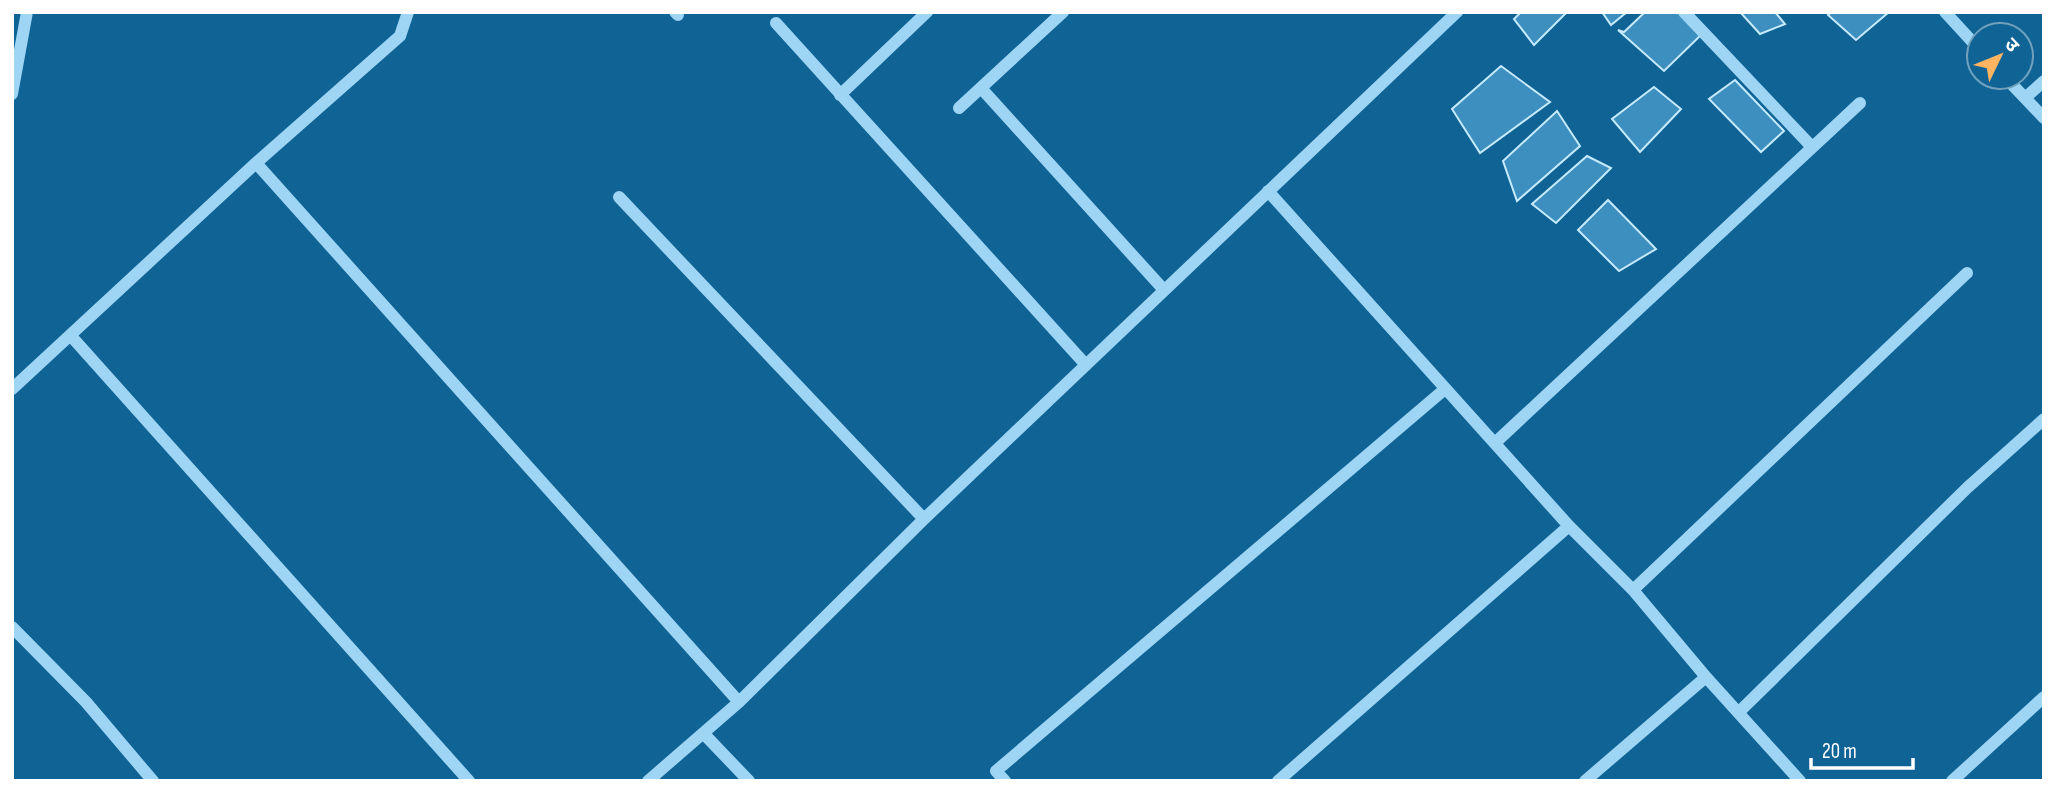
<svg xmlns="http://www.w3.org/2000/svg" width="2056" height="793" viewBox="0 0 2056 793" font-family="'Sofia Sans Condensed','Noto Sans Devanagari',sans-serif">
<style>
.building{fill:#3d8fbf;stroke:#c6eafe;stroke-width:2}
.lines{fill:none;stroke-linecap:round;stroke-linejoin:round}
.minor{stroke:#9ed5f4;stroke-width:12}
</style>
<rect width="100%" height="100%" fill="#106395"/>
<path class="building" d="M 1521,12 L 1567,12 L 1534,45 L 1514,19 Z
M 1602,12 L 1627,12 L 1611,25 Z
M 1645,12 L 1678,12 L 1703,33 L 1664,71 L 1618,30 L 1624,32 Z
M 1740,12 L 1775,12 L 1785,24 L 1760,34 Z
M 1831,12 L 1889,12 L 1856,40 L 1828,15 Z
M 1501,66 L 1550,102 L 1480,153 L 1452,109 Z
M 1735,80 L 1784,131 L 1761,152 L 1709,99 Z
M 1654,87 L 1681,109 L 1640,152 L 1612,119 Z
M 1557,111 L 1580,146 L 1517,201 L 1503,161 Z
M 1587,156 L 1611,168 L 1556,223 L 1532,204 Z
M 1608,200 L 1656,249 L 1619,271 L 1578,230 Z"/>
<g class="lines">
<path class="minor" d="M 675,12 L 678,15
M 1684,12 L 1812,147
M 1945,12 L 1979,49
M 776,23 L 1086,365
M 2005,77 L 2044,118
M 981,88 L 1164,290
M 12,94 L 27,12
M 840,95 L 927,12
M 2025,98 L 2044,81
M 959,108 L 1063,12
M 256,163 L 739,702
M 1268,191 L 1569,526 L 1633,590 L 1706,677
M 619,197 L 924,519
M 71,336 L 469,781
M 12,389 L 256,163 L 400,36 L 408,12
M 1496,442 L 1860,103
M 1633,590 L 1967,273
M 12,627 L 86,702 L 153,781
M 1739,712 L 1967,488 L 2044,419
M 704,734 L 749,781
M 648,781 L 739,702 L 924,519 L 1457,12
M 1005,781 L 996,771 L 1445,389
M 1278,781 L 1569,526
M 1585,781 L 1706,677 L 1800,781
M 1952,781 L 2044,697"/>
</g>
<rect width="2056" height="793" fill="none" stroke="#ffffff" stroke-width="28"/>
<g transform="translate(2000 56) rotate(47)"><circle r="33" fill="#106395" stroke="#70a1bf" stroke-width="2"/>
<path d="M0-5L12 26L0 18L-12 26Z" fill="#ffb461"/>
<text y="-10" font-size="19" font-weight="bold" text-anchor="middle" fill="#ffffff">उ</text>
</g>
<path d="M1811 758v10h102v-10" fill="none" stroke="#ffffff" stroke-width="3.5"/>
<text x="1822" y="758" font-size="21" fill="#ffffff" stroke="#106395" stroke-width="5" paint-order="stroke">20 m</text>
</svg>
